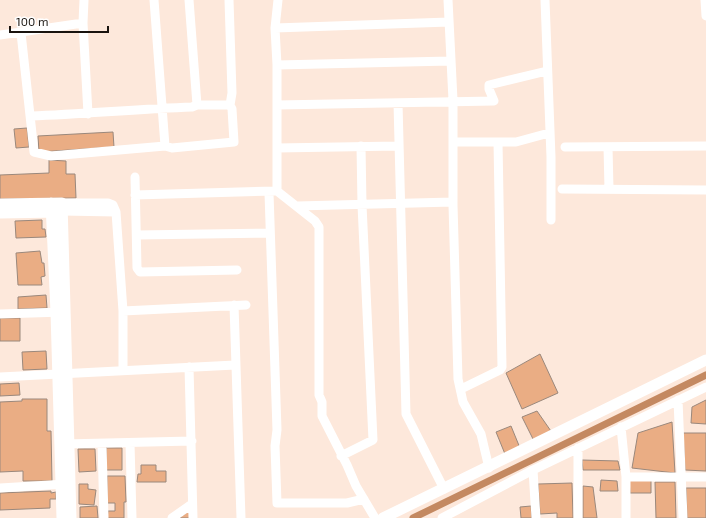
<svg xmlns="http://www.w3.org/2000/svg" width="706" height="518" viewBox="0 0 706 518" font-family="'Exo 2',sans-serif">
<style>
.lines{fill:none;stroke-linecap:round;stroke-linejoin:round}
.canal{stroke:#c48961;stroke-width:7}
.building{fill:#eaad84;stroke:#9a887c}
.minor{stroke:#fff;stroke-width:9}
.major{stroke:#fff;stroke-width:11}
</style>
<rect width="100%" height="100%" fill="#fde8db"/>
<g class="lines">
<path class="canal" d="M 413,518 L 706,375"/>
</g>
<path class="building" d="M 27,128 L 29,147 L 16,148 L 14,129 Z
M 113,132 L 114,147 L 39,152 L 38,136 Z
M 49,160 L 66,161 L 66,174 L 75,174 L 76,198 L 0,199 L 0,175 L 49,173 Z
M 42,220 L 42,229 L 45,229 L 46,237 L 16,238 L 15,221 Z
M 40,251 L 42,263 L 44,263 L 45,276 L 41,277 L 42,285 L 18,285 L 16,253 Z
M 46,295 L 47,308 L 18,309 L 18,297 Z
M 0,318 L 20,318 L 20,341 L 0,341 Z
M 46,351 L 47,369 L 23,370 L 22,352 Z
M 540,354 L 558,393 L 522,409 L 506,373 Z
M 19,383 L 20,395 L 0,396 L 0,384 Z
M 22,399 L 47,399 L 47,431 L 51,431 L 52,481 L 23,481 L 23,471 L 0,472 L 0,402 L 22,401 Z
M 706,400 L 706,424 L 691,423 L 692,407 Z
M 537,411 L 553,434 L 535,443 L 522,417 Z
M 672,422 L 675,473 L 632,468 L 638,433 Z
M 511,426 L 520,448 L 505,454 L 496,432 Z
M 683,433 L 706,433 L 706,471 L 685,470 Z
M 106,448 L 122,448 L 122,470 L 106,470 Z
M 78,449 L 95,449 L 96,471 L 79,472 Z
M 582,460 L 618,461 L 620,470 L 583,470 Z
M 141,465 L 156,465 L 156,471 L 166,471 L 166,482 L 137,482 L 138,474 L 141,474 Z
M 107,476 L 125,476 L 126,502 L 124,502 L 124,518 L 107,518 L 108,511 L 115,511 L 115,503 L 107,503 Z
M 601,480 L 617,481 L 618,491 L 600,491 Z
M 629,480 L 651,480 L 651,493 L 630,493 Z
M 655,482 L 675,482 L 676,518 L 656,518 Z
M 572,483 L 573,518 L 557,518 L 557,513 L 540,514 L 538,484 Z
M 79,484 L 88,484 L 88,489 L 96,490 L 94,505 L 79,504 Z
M 583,486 L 593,487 L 597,518 L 583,518 Z
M 686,488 L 706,488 L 706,518 L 687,518 Z
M 51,491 L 51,493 L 56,492 L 56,499 L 50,499 L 50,508 L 0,510 L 0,493 Z
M 97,506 L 98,518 L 80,518 L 80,507 Z
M 531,506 L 532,518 L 521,518 L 520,507 Z
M 190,510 L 190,518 L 179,518 Z"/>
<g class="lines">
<path class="minor" d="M 84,0 L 83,23 L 88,114
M 154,0 L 165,146
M 189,0 L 197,105
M 278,0 L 275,28 L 277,65 L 277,191 L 315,221 L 319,227 L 319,395 L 322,402 L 322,416 L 347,465 L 356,486 L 375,518
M 448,0 L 453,100 L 453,205 L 458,379 L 463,402 L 481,434 L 489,468
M 545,0 L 551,157 L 551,220
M 705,0 L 706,16
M 275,28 L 449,22
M 21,33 L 34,152 L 51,156 L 165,146 L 172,148 L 234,142 L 232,109 L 230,105 L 232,93 L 229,0
M 0,35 L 83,23
M 277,65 L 450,61
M 398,103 L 406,414 L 444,489
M 277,105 L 494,101 L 489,89 L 489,85 L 547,71
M 31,116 C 85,114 138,109 192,107 L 197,105 L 230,105
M 453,142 L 516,142 L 549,133
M 565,147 L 706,146
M 608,147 L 609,189
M 277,148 L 398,146
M 135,177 L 137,268 L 140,272 L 237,270
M 562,189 L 706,190
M 269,193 L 277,430 L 275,446 L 277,503 L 347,503 L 364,499
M 135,195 L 274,191
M 62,203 L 108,203 L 113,205 L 116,212 L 123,311 L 123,369
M 297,206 L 453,202
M 62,211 L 116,212
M 137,235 L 269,233
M 234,305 L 241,518
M 123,311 L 246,305
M 0,314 L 63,312
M 189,367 L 193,518
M 0,377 L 235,365
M 461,389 L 500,370 L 502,367 L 498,142
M 678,400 L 683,518
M 621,427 L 626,477 L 626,518
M 130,443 L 132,518
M 64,444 L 192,441
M 102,444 L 104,518
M 578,448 L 578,518
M 341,456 L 373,440 L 362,205 L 361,146
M 533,470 L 536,518
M 626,477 L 706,477
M 0,488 L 66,484
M 172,518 L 192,504
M 442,518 L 533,470 L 706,387"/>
<path class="major" d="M 51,203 L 56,312 L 62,518
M 0,204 L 62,203 L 71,518
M 0,213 L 57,212
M 383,518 L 706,360"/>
</g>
<path d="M10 26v6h98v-6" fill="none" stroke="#19130e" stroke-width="2"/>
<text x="16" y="26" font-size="12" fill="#19130e" stroke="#ffffff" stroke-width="3" paint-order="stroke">100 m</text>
</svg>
